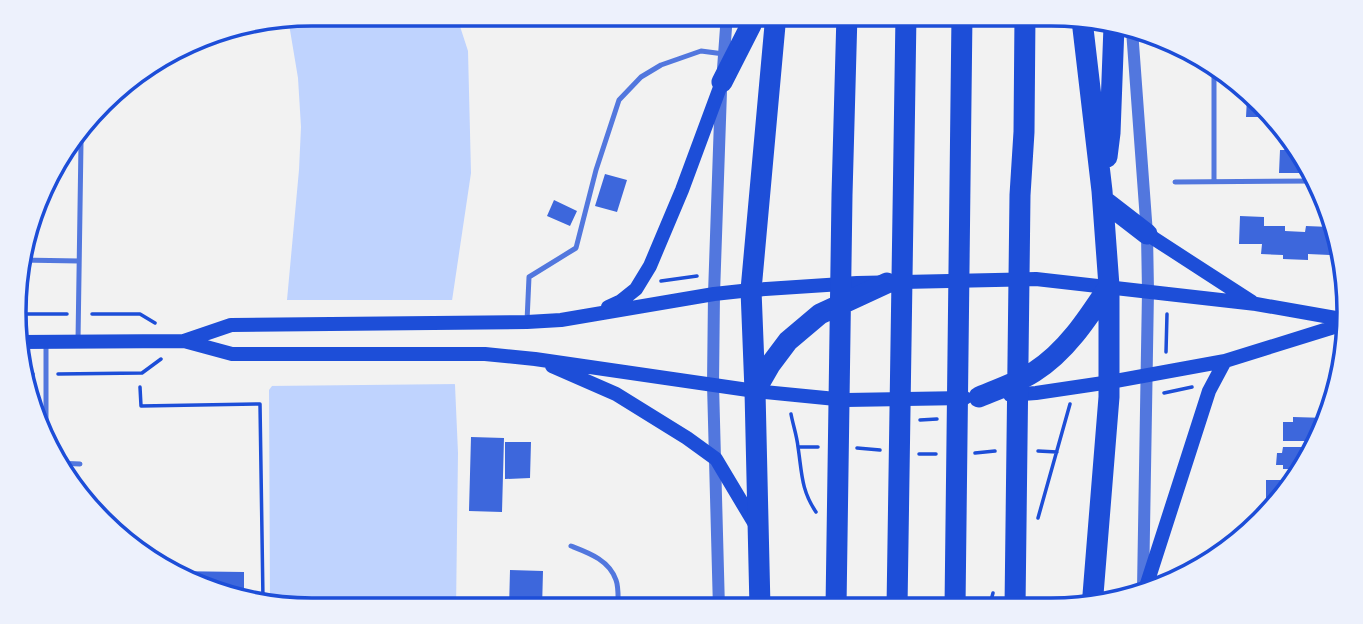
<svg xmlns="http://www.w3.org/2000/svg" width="1363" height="624" viewBox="0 0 1363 624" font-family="Figtree,sans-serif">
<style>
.water{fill:#bfd3fe}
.pier{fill:#f2f2f2}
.building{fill:#3d67dc}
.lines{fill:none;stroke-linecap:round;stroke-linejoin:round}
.path{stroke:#1d4ed8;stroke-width:3.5}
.service{stroke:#5277de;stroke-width:5}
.tertiary{stroke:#5277de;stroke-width:12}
.secondary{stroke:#1d4ed8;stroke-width:14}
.motorway{stroke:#1d4ed8;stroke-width:21}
.rim{fill:none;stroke:#1d4ed8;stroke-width:3.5}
</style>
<rect width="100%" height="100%" fill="#f2f2f2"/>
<path class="water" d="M 312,14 L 456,14 L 468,51 L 471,173 L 446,341 L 455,385 L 458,453 L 456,610 L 312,610 L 270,602 L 269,390 L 272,386 L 287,300 L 299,170 L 301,127 L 298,78 L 288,18 Z"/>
<path class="pier" d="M 283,300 L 456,300 L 450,341 L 459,384 L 267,386 Z"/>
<path class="building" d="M 1247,98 L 1259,99 L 1259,117 L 1246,117 Z
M 1280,150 L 1290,150 L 1290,153 L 1297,154 L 1310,173 L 1279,173 Z
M 605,174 L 627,180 L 617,212 L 595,206 Z
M 554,200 L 577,211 L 570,226 L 547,216 Z
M 1240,216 L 1264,217 L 1264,226 L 1285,226 L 1285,231 L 1305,232 L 1306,226 L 1330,227 L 1330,255 L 1308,254 L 1308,260 L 1283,259 L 1283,255 L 1261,254 L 1262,244 L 1239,244 Z
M 1293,417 L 1327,418 L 1326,426 L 1317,441 L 1283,441 L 1283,422 L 1293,422 Z
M 471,437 L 504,438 L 502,512 L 469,511 Z
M 505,442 L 531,442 L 530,478 L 505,479 Z
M 1283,447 L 1314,447 L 1301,469 L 1283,469 L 1283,465 L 1276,465 L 1277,453 L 1282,453 Z
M 1289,473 L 1299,473 L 1288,493 L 1283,498 L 1266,498 L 1266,480 L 1289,480 Z
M 510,570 L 543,571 L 542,609 L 509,609 Z
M 172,571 L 244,572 L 244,597 L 198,587 Z"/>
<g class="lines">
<path class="path" d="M 661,281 L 697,276
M 20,314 L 67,314
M 92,314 L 140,314 L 155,323
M 1166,352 L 1167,314
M 21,374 L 33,374
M 58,374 L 142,373 L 161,359
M 140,387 L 141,406 L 260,404 L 263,600
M 1164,393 L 1192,387
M 791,414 C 793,425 797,436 798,447 C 802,473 801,490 816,512
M 920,420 L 937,419
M 798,447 L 818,447
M 857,448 L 880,450
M 1038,451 L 1057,452
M 975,453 L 995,451
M 919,454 L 936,454
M 1038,518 L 1070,404
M 989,608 L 993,593"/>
<path class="service" d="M 71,143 L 81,143 L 78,341
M 1214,181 L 1214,70
M 1175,182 L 1315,181
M 20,260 L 79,261
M 527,321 L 529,277 L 576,248 L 596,170 L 619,100 L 641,77 L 661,65 L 701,51 L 724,54
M 46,345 L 46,439
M 56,463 L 80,464
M 571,546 C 589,553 609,560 616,580 C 619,588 618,600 618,609"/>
<path class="tertiary" d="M 1132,30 L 1147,234 L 1148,291 L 1143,589
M 723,69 L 727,14
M 719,609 L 713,384 L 714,294 L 721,91"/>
<path class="secondary" d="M 1147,234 L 1252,302
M 608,307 L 621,301 L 636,289 L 650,266 L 682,190 L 722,82
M 184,341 L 231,325 L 527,322 L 561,320 L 714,294 L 751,290 L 857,283 L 1036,279 L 1256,304 L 1347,320
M 20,342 L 184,341 L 232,354 L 485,354 L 535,359 L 755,391 L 846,400 L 965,398
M 552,366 L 616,394 L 687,438 L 716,459 L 756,526
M 1010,395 L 1036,393 L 1110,382 L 1225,361 L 1347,323
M 1144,593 L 1209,391 L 1225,361"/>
<path class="motorway" d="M 1082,20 L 1102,191 L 1109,286 L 1109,397 L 1092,607
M 722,82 L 751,25 L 754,14
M 1107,157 L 1110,133 L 1114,26
M 1103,200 L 1147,234
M 755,391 L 770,365 L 788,341 L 820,314 L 887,283
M 979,397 C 997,389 1017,383 1034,372 C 1066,352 1088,318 1109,286
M 760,608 L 755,391 L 751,290 L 776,14
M 836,608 L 842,195 L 847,14
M 897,608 L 906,14
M 955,608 L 962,14
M 1015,608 L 1020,195 L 1024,132 L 1025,14"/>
</g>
<path d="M0 0H1363V624H0ZM312 26H1051A286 286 0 0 1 1337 312V312A286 286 0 0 1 1051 598H312A286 286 0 0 1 26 312V312A286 286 0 0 1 312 26Z" fill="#edf1fc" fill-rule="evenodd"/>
<path class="rim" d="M312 26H1051A286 286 0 0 1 1337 312V312A286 286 0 0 1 1051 598H312A286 286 0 0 1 26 312V312A286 286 0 0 1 312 26Z"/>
</svg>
